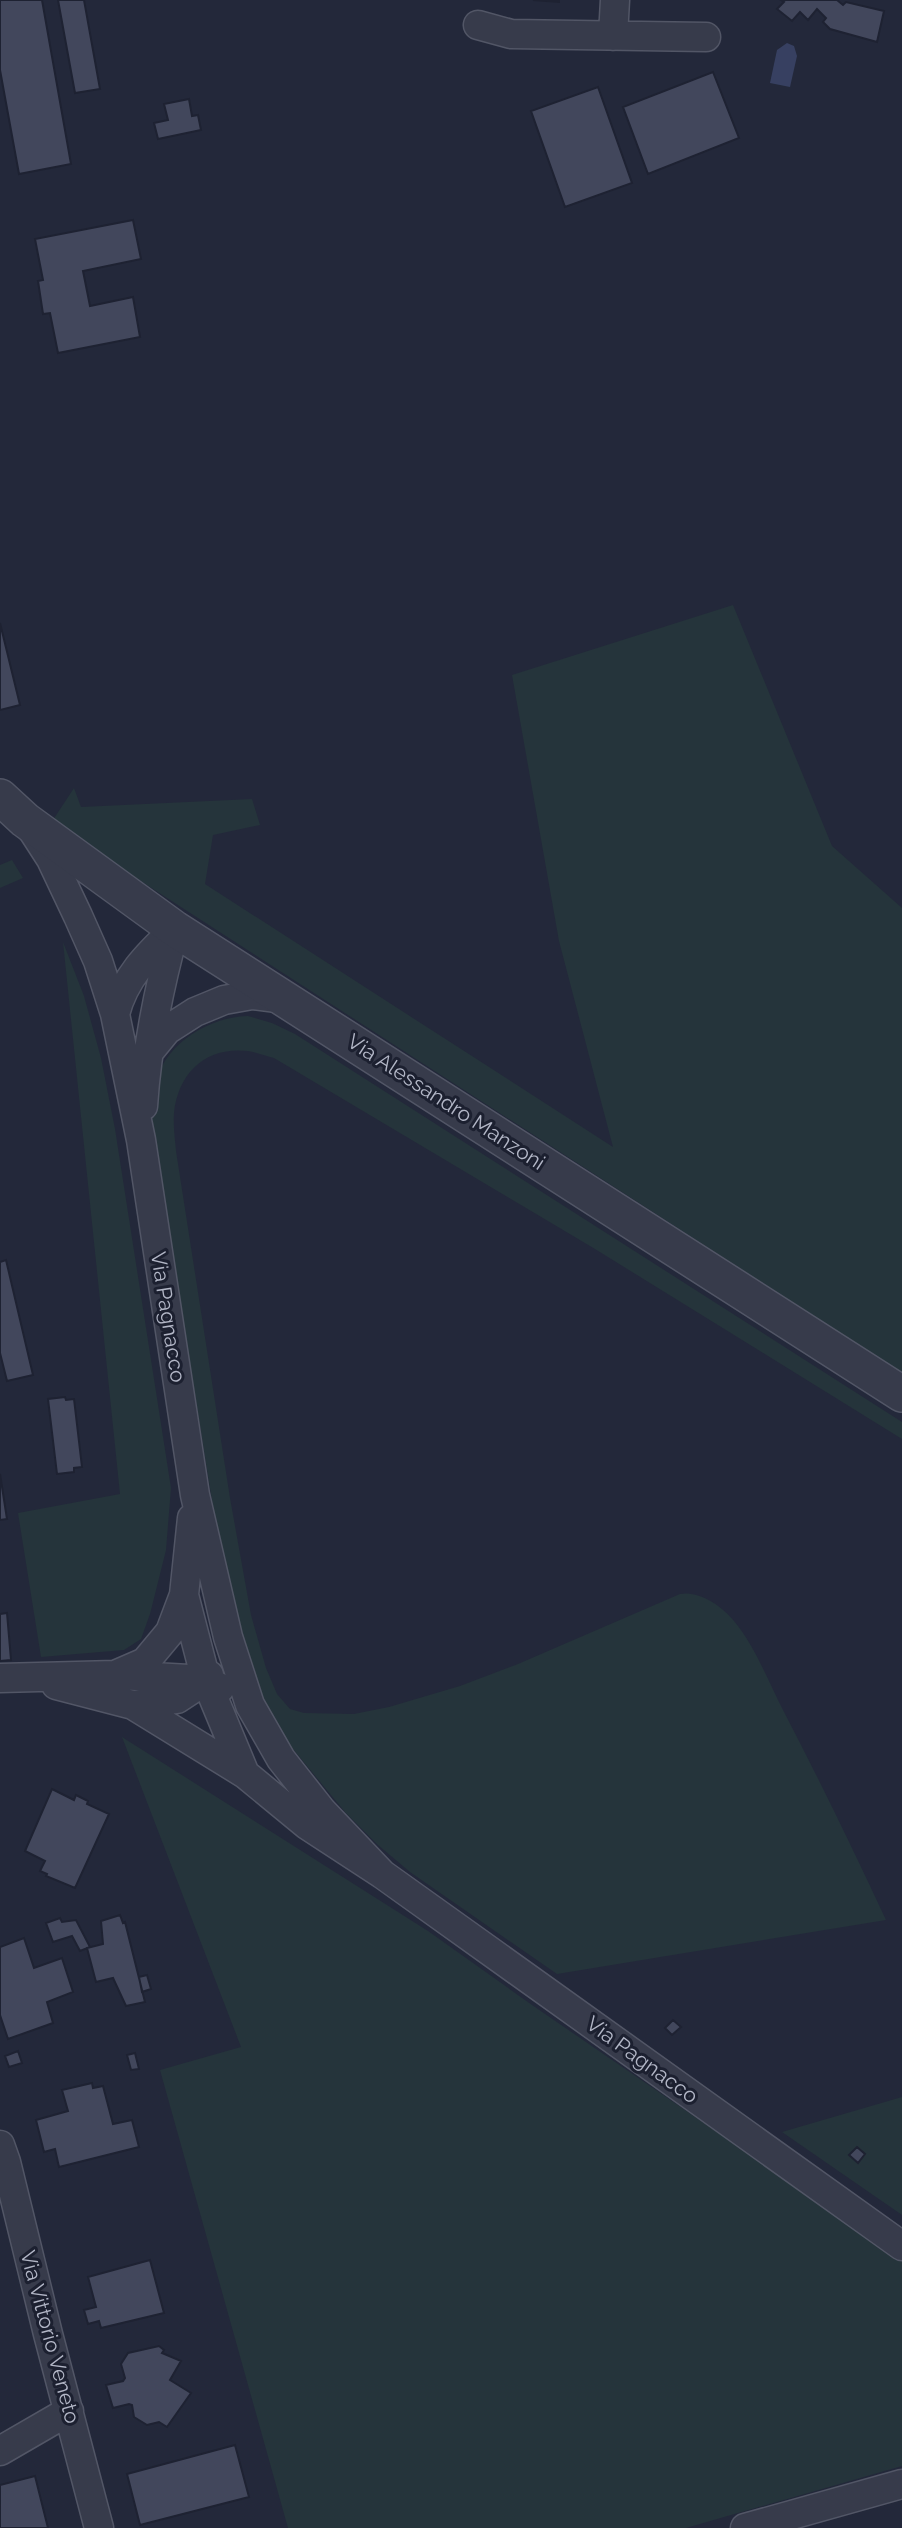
<svg xmlns="http://www.w3.org/2000/svg" width="902" height="2528" viewBox="0 0 902 2528" font-family="Raleway,sans-serif">
<style>
.green{fill:#25343b}
.water{fill:#374061}
.building{fill:#42475c;stroke:#1e2232;stroke-width:2}
.lines{fill:none;stroke-linecap:round;stroke-linejoin:round}
.minor-casing{stroke:#525666;stroke-width:31}
.tertiary-casing{stroke:#525666;stroke-width:38}
.minor{stroke:#373b4b;stroke-width:28}
.tertiary{stroke:#373b4b;stroke-width:35}
.labels{text-anchor:middle;stroke-width:6;stroke-linejoin:round;paint-order:stroke}
.street-label{font-size:21px;fill:#b2b6c6;stroke:#1c2030}
</style>
<rect width="100%" height="100%" fill="#23283a"/>
<path class="green" d="M 733,605 L 832,846 L 902,908 L 902,1373 L 51,823 L 74,788 L 81,807 L 252,799 L 260,825 L 213,835 L 205,884 L 613,1147 L 559,941 L 512,675 Z
M 12,860 L 23,878 L 0,888 L 0,865 Z
M 63,942 L 84,996 L 101,1058 L 115,1129 L 171,1488 L 166,1550 L 150,1614 L 141,1639 L 124,1650 L 41,1657 L 18,1513 L 120,1494 Z
M 248,1016 L 272,1023 L 295,1034 L 902,1422 L 902,1439 L 595,1249 L 274,1058 C 266,1056 256,1052 248,1051 C 206,1046 178,1073 174,1113 C 173,1125 175,1139 176,1151 L 230,1498 L 251,1615 L 266,1668 L 277,1694 L 290,1709 L 304,1713 L 354,1714 L 389,1707 L 460,1686 L 518,1664 L 680,1594 C 699,1590 722,1606 734,1621 C 755,1646 768,1681 783,1710 C 819,1779 853,1849 886,1920 L 557,1974 L 410,1872 L 378,1845 L 345,1812 L 288,1743 L 250,1675 L 226,1587 L 153,1135 C 152,1117 150,1098 156,1081 C 167,1042 210,1017 248,1016 Z
M 122,1737 L 428,1931 L 532,2005 L 902,2259 L 902,2466 L 686,2528 L 288,2528 L 160,2070 L 241,2047 Z
M 902,2097 L 902,2215 L 782,2132 Z"/>
<path class="water" d="M 787,43 L 794,46 L 797,56 L 790,87 L 770,83 L 777,50 Z"/>
<path class="building" d="M 0,0 L 42,0 L 71,164 L 19,174 L 0,70 Z
M 58,0 L 84,0 L 100,89 L 75,93 Z
M 533,0 L 559,0 L 559,2 Z
M 781,0 L 837,0 L 843,5 L 846,2 L 884,11 L 877,42 L 830,29 L 823,22 L 826,18 L 817,9 L 808,20 L 800,12 L 792,21 L 777,9 L 784,2 Z
M 713,72 L 739,138 L 648,174 L 623,107 Z
M 598,87 L 632,183 L 565,207 L 531,111 Z
M 189,99 L 192,116 L 198,115 L 201,130 L 158,139 L 154,123 L 168,120 L 164,104 Z
M 133,220 L 141,259 L 83,271 L 90,306 L 133,297 L 140,337 L 58,353 L 50,313 L 43,314 L 38,281 L 43,280 L 35,239 Z
M 0,623 L 20,705 L 0,710 Z
M 6,1260 L 33,1375 L 7,1381 L 0,1353 L 0,1262 Z
M 65,1397 L 66,1400 L 74,1399 L 82,1467 L 74,1468 L 74,1472 L 57,1474 L 48,1399 Z
M 0,1474 L 7,1519 L 0,1520 Z
M 7,1613 L 11,1660 L 0,1661 L 0,1614 Z
M 52,1789 L 74,1800 L 76,1795 L 88,1801 L 87,1804 L 109,1814 L 75,1888 L 46,1876 L 47,1874 L 40,1871 L 45,1861 L 25,1851 Z
M 120,1915 L 123,1923 L 125,1922 L 145,2002 L 126,2006 L 113,1978 L 96,1982 L 87,1948 L 103,1944 L 101,1921 Z
M 60,1918 L 62,1922 L 76,1920 L 90,1947 L 80,1951 L 72,1936 L 53,1942 L 46,1923 Z
M 24,1938 L 34,1968 L 62,1958 L 73,1992 L 47,2002 L 53,2023 L 8,2039 L 0,2015 L 0,1947 Z
M 147,1975 L 151,1989 L 142,1992 L 139,1977 Z
M 673,2020 L 681,2027 L 672,2035 L 665,2028 Z
M 18,2051 L 22,2063 L 9,2067 L 5,2056 Z
M 135,2053 L 139,2069 L 131,2070 L 127,2055 Z
M 92,2083 L 93,2088 L 103,2086 L 113,2124 L 132,2120 L 139,2147 L 59,2167 L 55,2149 L 44,2152 L 36,2120 L 68,2111 L 62,2090 Z
M 857,2147 L 865,2154 L 858,2163 L 849,2155 Z
M 150,2260 L 164,2313 L 101,2328 L 99,2321 L 88,2324 L 84,2310 L 96,2307 L 88,2277 Z
M 159,2346 L 164,2350 L 162,2353 L 181,2361 L 170,2380 L 191,2393 L 167,2427 L 159,2422 L 147,2425 L 134,2417 L 132,2405 L 129,2404 L 113,2408 L 106,2385 L 123,2381 L 125,2378 L 121,2364 L 128,2353 Z
M 235,2445 L 249,2497 L 140,2525 L 127,2474 Z
M 35,2476 L 48,2528 L 0,2528 L 0,2485 Z"/>
<g class="lines">
<defs>
<path id="minor" d="M 478,25 L 511,34 L 706,37
M 613,36 L 615,0
M 31,828 L 51,859 L 78,916 L 98,961 L 115,1014 L 141,1140 L 195,1495 L 228,1637 L 250,1705 L 281,1759 L 322,1811 L 382,1874
M 115,1014 C 124,978 148,954 175,929
M 149,1052 L 167,1030 L 195,1012 L 224,1000 L 252,995 L 285,999
M 143,1106 C 147,1045 159,987 175,929
M 184,1595 L 206,1680 L 245,1774 L 307,1825 L 382,1874 L 902,2246
M 119,1675 L 206,1680 L 220,1688
M 0,1678 L 115,1675 L 145,1662 L 170,1632 L 184,1595 L 192,1518
M 56,1685 L 133,1705 L 245,1774
M 133,1705 L 177,1699 L 206,1680 L 209,1675
M 0,2145 L 6,2162 L 48,2334 L 99,2528
M 0,2451 L 69,2411
M 745,2528 L 902,2484"/>
<path id="tertiary" d="M 0,797 L 25,820 L 175,929 L 902,1394"/>
</defs>
<use href="#minor" class="minor-casing"/>
<use href="#tertiary" class="tertiary-casing"/>
<use href="#minor" class="minor"/>
<use href="#tertiary" class="tertiary"/>
</g>
<g class="labels">
<g class="street-label">
<text transform="translate(446 1102) rotate(33)" y="7">Via Alessandro Manzoni</text>
<text transform="translate(168 1317) rotate(81)" y="7">Via Pagnacco</text>
<text transform="translate(642 2060) rotate(36)" y="7">Via Pagnacco</text>
<text transform="translate(50 2337) rotate(75)" y="7">Via Vittorio Veneto</text>
</g>
</g>
</svg>
